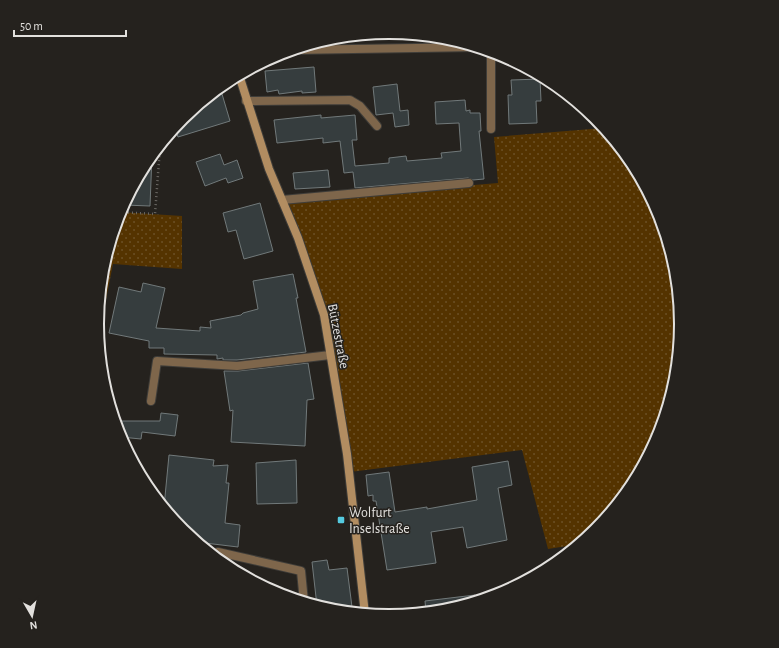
<svg xmlns="http://www.w3.org/2000/svg" width="779" height="648" viewBox="0 0 779 648" font-family="'Alegreya Sans',sans-serif">
<style>
.grass{fill:url(#grass-dots)}
.building{fill:#363d3e;stroke:#71797a}
.lines{fill:none;stroke-linecap:round;stroke-linejoin:round}
.service-casing{stroke:#3f3d39;stroke-width:10}
.minor-casing{stroke:#3f3d39;stroke-width:10}
.secondary-casing{stroke:#3f3d39;stroke-width:10}
.path{stroke:#6b6864;stroke-width:2.5;stroke-dasharray:1 3;stroke-linecap:butt}
.service{stroke:#7e664b;stroke-width:8}
.minor{stroke:#7e664b;stroke-width:8}
.secondary{stroke:#b28d61;stroke-width:8}
.poi-dot{fill:#55cadf;stroke:#25221e;stroke-width:1.5}
.labels{text-anchor:middle;stroke-width:3;stroke-linejoin:round;paint-order:stroke}
.street-label{font-size:14px;fill:#e2e0dd;stroke:#25221e}
.poi-label{font-size:14px;fill:#e2e0dd;stroke:#25221e;text-anchor:start}
.rim{fill:none;stroke:#e2e0dd;stroke-width:2}
</style>
<defs>
<pattern id="grass-dots" width="8" height="8" patternUnits="userSpaceOnUse"><rect width="8" height="8" fill="#543300"/><path d="M2 2h.1M6 6h.1" fill="none" stroke="#6c5025" stroke-width="1.8" stroke-linecap="round"/></pattern>
</defs>
<rect width="100%" height="100%" fill="#25221e"/>
<path class="grass" d="M 604,128 L 632,162 L 659,212 L 676,267 L 681,324 L 676,381 L 659,436 L 632,486 L 596,531 L 580,544 L 548,549 L 522,450 L 350,472 L 324,315 L 284,201 L 498,183 L 494,137 Z
M 120,212 L 182,216 L 182,269 L 113,264 L 99,335 L 98,324 L 103,267 Z"/>
<path class="building" d="M 314,67 L 316,92 L 302,93 L 302,91 L 279,94 L 278,90 L 267,92 L 265,71 Z
M 540,79 L 541,101 L 536,101 L 537,123 L 509,124 L 508,95 L 512,95 L 511,80 Z
M 397,84 L 400,111 L 408,110 L 409,125 L 395,127 L 393,113 L 376,115 L 373,87 Z
M 222,94 L 230,121 L 178,137 L 175,128 L 183,117 L 205,99 Z
M 465,100 L 466,111 L 470,110 L 470,113 L 480,113 L 481,131 L 479,131 L 484,179 L 473,180 L 468,178 L 355,188 L 353,172 L 344,173 L 340,141 L 323,143 L 323,138 L 277,143 L 274,120 L 321,115 L 321,118 L 355,115 L 357,140 L 352,140 L 355,166 L 389,163 L 389,158 L 406,156 L 407,161 L 442,158 L 441,153 L 461,151 L 459,123 L 436,124 L 435,102 Z
M 220,154 L 224,165 L 237,160 L 243,178 L 228,183 L 226,178 L 205,186 L 196,162 Z
M 152,155 L 150,206 L 124,205 L 147,162 Z
M 328,170 L 330,187 L 295,189 L 293,173 Z
M 260,203 L 273,251 L 244,259 L 236,230 L 228,232 L 223,213 Z
M 293,274 L 298,298 L 296,298 L 306,352 L 237,360 L 223,360 L 223,358 L 217,359 L 217,355 L 164,354 L 164,348 L 149,348 L 149,341 L 109,333 L 119,287 L 141,292 L 143,283 L 165,288 L 156,328 L 200,331 L 200,327 L 211,328 L 210,321 L 241,315 L 243,313 L 258,309 L 253,281 Z
M 308,363 L 314,399 L 307,400 L 305,446 L 231,442 L 233,410 L 230,411 L 224,371 L 238,371 Z
M 161,413 L 178,415 L 175,436 L 142,432 L 141,439 L 121,437 L 115,421 L 160,421 Z
M 169,455 L 214,460 L 213,466 L 228,465 L 226,483 L 229,483 L 225,523 L 240,525 L 238,547 L 205,543 L 205,548 L 183,530 L 164,507 Z
M 296,460 L 297,503 L 257,504 L 256,463 Z
M 508,461 L 512,485 L 498,488 L 507,540 L 467,548 L 463,527 L 431,532 L 436,563 L 387,570 L 376,501 L 373,501 L 373,495 L 368,496 L 366,475 L 389,472 L 395,512 L 427,507 L 427,509 L 477,500 L 472,467 Z
M 327,560 L 329,570 L 347,568 L 352,607 L 331,610 L 317,606 L 312,562 Z
M 475,595 L 477,601 L 446,610 L 426,612 L 425,601 Z"/>
<g class="lines">
<defs>
<path id="service" d="M 246,101 L 350,100 L 360,106 L 377,126
M 491,129 L 491,51
M 282,200 L 469,183
M 151,401 L 157,361 L 237,366 L 330,355
M 218,552 L 301,571 L 304,602"/>
<path id="minor" d="M 292,50 L 477,47"/>
<path id="secondary" d="M 239,75 L 269,169 L 298,238 L 324,315 L 347,454 L 365,614"/>
</defs>
<use href="#service" class="service-casing"/>
<use href="#minor" class="minor-casing"/>
<use href="#secondary" class="secondary-casing"/>
<path class="path" d="M 120,212 L 155,214 L 160,148"/>
<use href="#service" class="service"/>
<use href="#minor" class="minor"/>
<use href="#secondary" class="secondary"/>
</g>
<rect class="poi-dot" x="337" y="516" width="8" height="8" rx="2"/>
<g class="labels">
<g class="street-label">
<text transform="translate(339 336) rotate(79)" y="5">Bützestraße</text>
</g>
<g class="poi-label">
<text x="349" y="517">Wolfurt<tspan x="349" dy="16">Inselstraße</tspan></text>
</g>
</g>
<path d="M0 0H779V648H0ZM104 324a285 285 0 1 1 570 0a285 285 0 1 1-570 0Z" fill="#25221e" fill-rule="evenodd"/>
<path class="rim" d="M104 324a285 285 0 1 1 570 0a285 285 0 1 1-570 0Z"/>
<g transform="translate(32 616) rotate(171)" stroke="#25221e" stroke-width="3" paint-order="stroke">
<path d="M0-3L7 15L0 10L-7 15Z" fill="#e2e0dd"/>
<text y="-6" font-size="11" font-weight="bold" text-anchor="middle" fill="#e2e0dd">N</text>
</g>
<path d="M14 30v6h112v-6" fill="none" stroke="#e2e0dd" stroke-width="2"/>
<text x="20" y="30" font-size="12" fill="#e2e0dd" stroke="#25221e" stroke-width="3" paint-order="stroke">50 m</text>
</svg>
